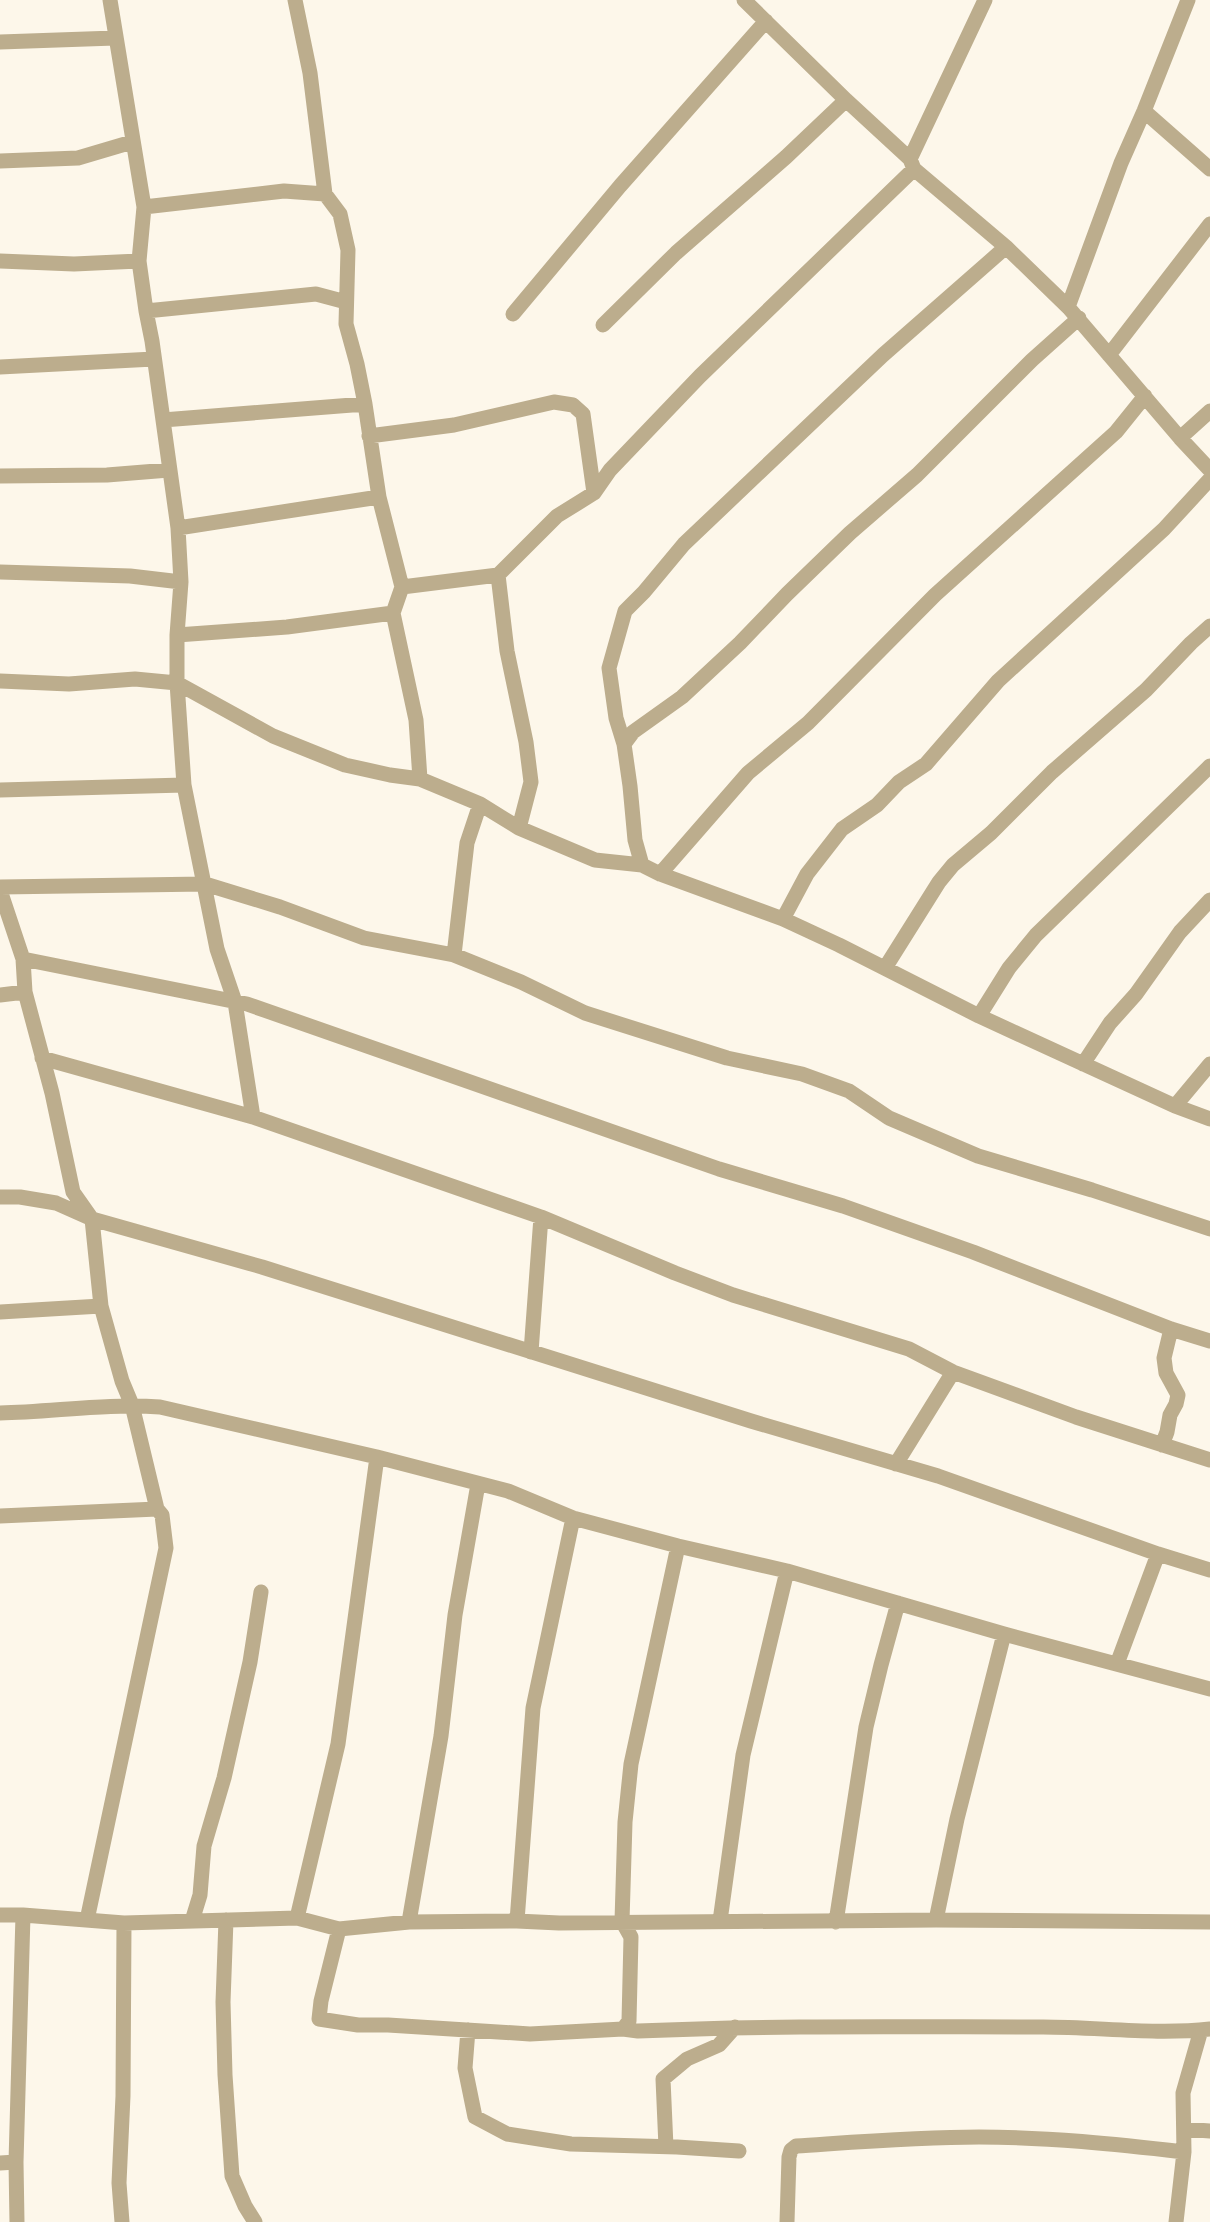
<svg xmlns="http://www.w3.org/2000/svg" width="1210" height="2222" viewBox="0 0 1210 2222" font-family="Manrope,sans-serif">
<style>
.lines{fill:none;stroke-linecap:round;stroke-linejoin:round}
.minor{stroke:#bcad8d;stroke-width:15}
</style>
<rect width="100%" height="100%" fill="#fdf7ea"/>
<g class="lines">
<path class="minor" d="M 295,0 L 310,73 L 325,194
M 744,0 L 846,100 L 910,159 L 914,169 L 1006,247 L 1068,307 L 1180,438 L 1210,470
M 0,42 L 115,38
M 1144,111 L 1210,169
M 910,159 L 985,0
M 0,161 L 78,158 L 132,142
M 144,207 L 284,191 L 325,194 L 340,214 L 348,250 L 346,324 L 357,364 L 365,404 L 379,497 L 402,587 L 393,613 L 287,627 L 177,635
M 0,261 L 74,264 L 139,261
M 1068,307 L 1121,163 L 1144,111 L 1188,0
M 146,311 L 316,294 L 346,302
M 513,314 L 620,186 L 766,21
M 603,325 L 676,253 L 786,157 L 846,100
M 1109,355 L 1210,224
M 0,367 L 154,359
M 163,420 L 365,404
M 369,436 L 454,425 L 554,402 L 573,405 L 583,414 L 594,493
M 1180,438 L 1210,411
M 0,476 L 107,475 L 169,470
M 178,528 L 379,497
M 0,572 L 130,576 L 181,582 L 178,528 L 152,341 L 146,311 L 139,261 L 144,207 L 110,0
M 498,575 L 557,516 L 594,493 L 610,470 L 700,376 L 914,169
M 181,582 L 177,635 L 177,683 L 184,785 L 217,949 L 235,1002 L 253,1117
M 402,587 L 498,575 L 507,651 L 526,742 L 531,782 L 519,828
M 393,613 L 416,720 L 420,779
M 0,681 L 69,684 L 135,679 L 177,683 L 273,736 L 345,765 L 390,775 L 420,779 L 480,804 L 519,828 L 595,860 L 642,865 L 660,874 L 783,919 L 839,945 L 979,1016 L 1175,1106 L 1210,1119
M 624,744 L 633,732 L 682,697 L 740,643 L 787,594 L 850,533 L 917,475 L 1032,360 L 1079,318
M 0,790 L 184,785
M 642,865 L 635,840 L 630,786 L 624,744 L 616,718 L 609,668 L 625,611 L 644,592 L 684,544 L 883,355 L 1006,247
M 660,874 L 748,773 L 808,723 L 935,595 L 1116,432 L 1145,396
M 0,887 L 205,884 L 280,907 L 364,938 L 454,955 L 521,982 L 585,1013 L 727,1058 L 802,1074 L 849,1091 L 889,1118 L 978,1156 L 1092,1190 L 1210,1229
M 0,890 L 23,959 L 25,992 L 52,1093 L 73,1192 L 92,1219 L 101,1306 L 122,1381 L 132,1405 L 157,1509 L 162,1515 L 166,1548 L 87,1920
M 783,919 L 807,874 L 842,829 L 877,805 L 899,782 L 926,764 L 998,681 L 1164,529 L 1210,479
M 454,955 L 467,843 L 480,804
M 23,959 L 247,1004 L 719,1169 L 843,1206 L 973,1252 L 1171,1329 L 1210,1341
M 885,968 L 939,882 L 953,865 L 991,833 L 1052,772 L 1146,690 L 1191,643 L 1210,626
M 0,995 L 25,992
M 979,1016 L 1009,968 L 1036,935 L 1210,766
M 42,1058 L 253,1117 L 541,1217 L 675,1273 L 733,1295 L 909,1349 L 953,1372 L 1076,1417 L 1210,1460
M 1083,1064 L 1110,1023 L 1136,994 L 1180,932 L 1210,900
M 1175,1106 L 1210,1064
M 0,1197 L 20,1197 L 56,1203 L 92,1219 L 262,1267 L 751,1421 L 938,1476 L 1158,1554 L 1210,1570
M 0,1312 L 101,1306
M 531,1352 L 541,1217
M 0,1413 C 53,1412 107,1403 160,1407 L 377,1457 L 508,1491 L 573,1518 L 678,1546 L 787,1571 L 1004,1634 L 1210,1689
M 1162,1445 L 1167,1432 L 1170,1415 L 1176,1404 L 1178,1395 L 1166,1373 L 1164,1358 L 1171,1329
M 896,1464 L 953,1372
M 0,1516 L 157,1509
M 1117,1664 L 1158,1554
M 0,1915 L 23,1915 L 124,1923 L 297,1918 L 339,1929 L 409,1922 L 517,1921 L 559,1923 L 936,1920 L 1210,1922
M 297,1918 L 338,1744 L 377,1457
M 226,1920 L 223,2002 L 225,2075 L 232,2176 L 245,2206 L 255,2222
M 936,1920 L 957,1819 L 1004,1634
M 192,1921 L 200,1895 L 204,1846 L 224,1778 L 250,1662 L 261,1592
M 517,1921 L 533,1708 L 573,1518
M 720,1921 L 743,1755 L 787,1571
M 409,1922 L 441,1736 L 455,1615 L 478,1484
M 836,1922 L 866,1727 L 881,1665 L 898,1603
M 339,1929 L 321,2001 L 319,2019 L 358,2025 L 388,2025 L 530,2034 L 623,2029 L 638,2031 C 773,2025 908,2027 1043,2027 C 1099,2027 1155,2035 1210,2029
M 623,2029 L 629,2021 L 631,1937 L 622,1921 L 625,1822 L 631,1764 L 678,1546
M 468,2030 L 465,2068 L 475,2117 L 507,2134 L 571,2144 L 677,2147 L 739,2151
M 1184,2129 L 1210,2131
M 666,2147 L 663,2079 L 687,2059 L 719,2045 L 735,2027
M 16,2162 L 23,1915
M 0,2163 L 16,2162 L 17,2222
M 122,2222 L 119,2183 L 123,2096 L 124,1923
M 787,2222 L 789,2157 L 791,2150 L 796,2146 C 857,2142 918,2137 979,2137 C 1048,2137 1116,2144 1184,2152
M 1176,2222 L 1184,2152 L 1183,2093 L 1201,2030"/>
</g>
</svg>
